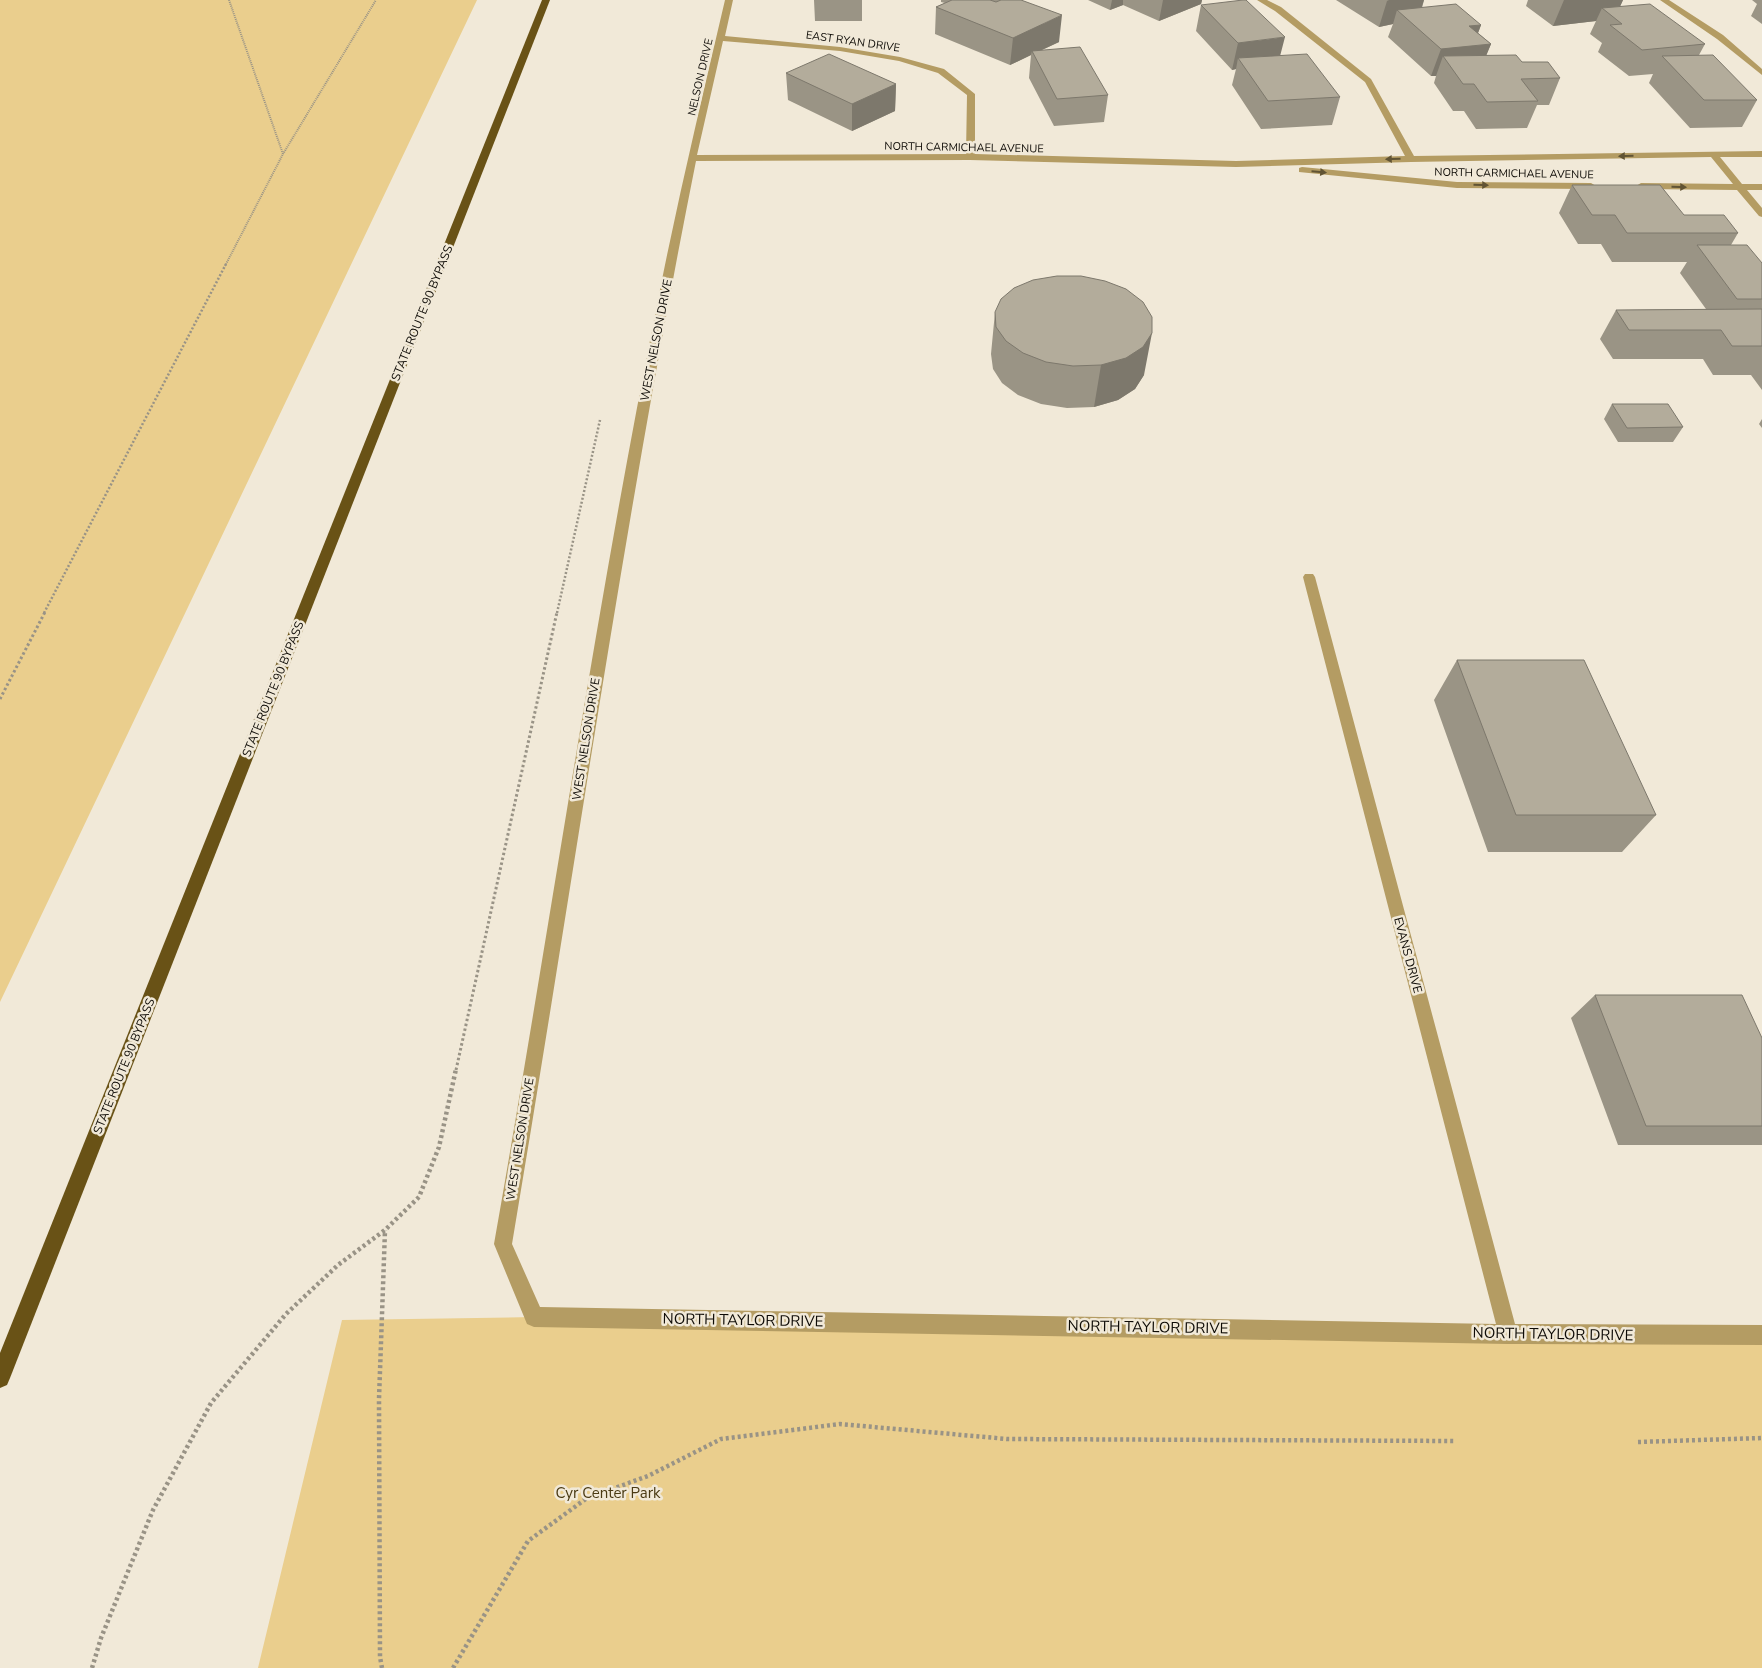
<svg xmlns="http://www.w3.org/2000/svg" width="1762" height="1668" viewBox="0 0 1762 1668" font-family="'Nunito Sans',sans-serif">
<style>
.green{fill:#eace8d}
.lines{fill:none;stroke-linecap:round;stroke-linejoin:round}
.path-far3{stroke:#999386;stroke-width:2;stroke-dasharray:1 1;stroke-linecap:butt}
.path-far2{stroke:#999386;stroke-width:2.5;stroke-dasharray:2 2;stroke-linecap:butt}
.path-far1{stroke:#999386;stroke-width:3;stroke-dasharray:2.5 2.5;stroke-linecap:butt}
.path{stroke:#999386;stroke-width:4.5;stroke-dasharray:3 3;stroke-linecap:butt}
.minor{fill:#b49c63;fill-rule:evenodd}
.trunk{fill:#695216;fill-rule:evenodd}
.wall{fill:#9a9485}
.shaded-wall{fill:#7d786c}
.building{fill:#b3ac9b;stroke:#7d786c}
.oneway{fill:#615434}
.labels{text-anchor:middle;stroke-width:5;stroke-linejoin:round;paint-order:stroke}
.far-street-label{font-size:11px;fill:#0e0b06;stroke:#f1e9d8}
.street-label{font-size:12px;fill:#0e0b06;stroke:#f1e9d8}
.near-street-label{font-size:15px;fill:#0e0b06;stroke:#f1e9d8}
.near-park-label{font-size:15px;fill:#4a3a13;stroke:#f1e9d8}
</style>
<rect width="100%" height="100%" fill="#f1e9d8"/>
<path class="green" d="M 0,0 L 477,0 L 0,1002 Z
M 534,1317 L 1762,1335 L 1762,1668 L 258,1668 L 342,1320 Z"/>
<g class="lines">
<path class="path-far3" d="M 229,0 L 283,154
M 225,266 L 283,154 L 376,0"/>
<path class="path-far2" d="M 44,613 L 226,264
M 557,613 L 600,420"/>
<path class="path-far1" d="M 0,699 L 45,612
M 456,1070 L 557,612"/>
<path class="path" d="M 1638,1442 L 1762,1438
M 92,1668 L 101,1638 L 153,1510 L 211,1403 L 286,1314 L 338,1265 L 385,1230 L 419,1197 L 439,1147 L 456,1069
M 382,1668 L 380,1657 L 379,1399 L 385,1230
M 453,1668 L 528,1541 L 587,1498 L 648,1476 L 721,1439 L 840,1424 L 1007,1439 L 1455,1441"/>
<path class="minor" d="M 725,0 L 733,0 L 725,36 L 840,47 L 900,57 L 944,69 L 975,94 L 975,154 L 1236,161 L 1405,156 L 1365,82 L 1275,11 L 1257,0 L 1267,0 L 1281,7 L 1371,79 L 1414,156 L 1762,151 L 1762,157 L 1720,157 L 1742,184 L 1762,184 L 1762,190 L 1747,190 L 1762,208 L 1762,217 L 1759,216 L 1737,190 L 1641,189 L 1636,186 L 1641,183 L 1733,184 L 1711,157 L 1411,162 L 1236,167 L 970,160 L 696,161 C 624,520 573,883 512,1244 L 540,1307 L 1496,1324 L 1303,577 L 1305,574 L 1313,574 L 1315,577 L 1515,1324 L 1762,1325 L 1762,1345 L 1508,1344 L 534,1327 L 527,1324 L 494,1244 C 549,933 594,620 656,310 C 676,206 701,103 725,0 ZM 723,41 L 840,51 L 899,61 L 938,73 L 967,95 L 966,154 L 697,155 Z
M 1660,0 L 1669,0 L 1723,35 L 1762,69 L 1762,75 L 1717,39 Z
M 1302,167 L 1457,182 L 1591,183 L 1596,186 L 1591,189 L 1457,188 L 1299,172 L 1299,168 Z"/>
<path class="trunk" d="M 542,0 L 550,0 L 10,1378 L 7,1385 L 0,1388 L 0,1353 Z"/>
</g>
<path class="wall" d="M 814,0 L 862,0 L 862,21 L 815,21 Z
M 941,0 L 1021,0 L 1059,42 L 1042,50 L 1108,95 L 1104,122 L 1054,126 L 1029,78 L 1031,55 L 1010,65 L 935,34 L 936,7 L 945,3 L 941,2 Z
M 1088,0 L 1202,0 L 1201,4 L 1159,21 L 1123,5 L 1110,10 Z
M 1336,0 L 1424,0 L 1422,8 L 1481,25 L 1478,33 L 1491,44 L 1486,55 L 1522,62 L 1560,78 L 1549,105 L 1537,105 L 1527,128 L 1476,129 L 1464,111 L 1453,111 L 1434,83 L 1436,76 L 1431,76 L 1388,37 L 1393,24 L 1379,27 Z
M 1528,0 L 1623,0 L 1620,6 L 1705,44 L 1699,55 L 1757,100 L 1742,127 L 1690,128 L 1649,83 L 1653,74 L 1629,76 L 1598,52 L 1602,43 L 1590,34 L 1596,21 L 1553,26 L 1526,6 Z
M 1752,0 L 1762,0 L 1762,24 L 1751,16 L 1757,4 Z
M 1201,5 L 1280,55 L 1340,97 L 1332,125 L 1261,129 L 1232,85 L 1236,69 L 1232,70 L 1196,31 Z
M 786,73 L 896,84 L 895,111 L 852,131 L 788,100 Z
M 1572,185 L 1684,215 L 1738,233 L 1731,245 L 1762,263 L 1762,390 L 1751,375 L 1713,375 L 1703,359 L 1613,359 L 1600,339 L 1616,310 L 1706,309 L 1680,273 L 1687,262 L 1612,262 L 1601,244 L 1578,244 L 1559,213 Z
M 995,312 L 1144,375 L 1135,389 L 1118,400 L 1094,407 L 1067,408 L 1041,404 L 1018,395 L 1002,383 L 993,369 L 991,354 Z
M 1612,404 L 1683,427 L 1673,442 L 1618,442 L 1604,419 Z
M 1762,419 L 1762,428 L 1759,424 Z
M 1457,660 L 1656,815 L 1622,852 L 1488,852 L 1434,700 Z
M 1595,995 L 1762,1038 L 1762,1145 L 1618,1145 L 1571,1018 Z"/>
<path class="shaded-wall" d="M 1112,0 L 1123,0 L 1123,5 L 1110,10 Z
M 1163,0 L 1202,0 L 1201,4 L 1159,21 Z
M 1389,0 L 1424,0 L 1418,18 L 1397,10 L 1393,24 L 1379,27 L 1387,1 Z
M 1564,0 L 1623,0 L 1615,18 L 1602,8 L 1596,21 L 1553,26 Z
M 1062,15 L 1059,42 L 1033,54 L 1032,51 L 1031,55 L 1010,65 L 1013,38 Z
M 1481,25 L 1473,46 L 1491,44 L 1480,71 L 1443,56 L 1436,76 L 1431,76 L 1441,49 L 1469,26 Z
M 1285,37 L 1278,64 L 1238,58 L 1236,69 L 1232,70 L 1238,43 Z
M 896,84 L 895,111 L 852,131 L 852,104 Z
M 1152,333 L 1144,375 L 1135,389 L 1118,400 L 1094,407 L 1101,365 Z"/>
<path class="building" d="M 952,0 L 990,0 L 996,2 L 1001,0 L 1021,0 L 1062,15 L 1013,38 L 936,7 Z
M 1243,0 L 1246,0 L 1285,37 L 1238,43 L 1201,5 Z
M 1456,4 L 1481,25 L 1469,26 L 1491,44 L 1441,49 L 1397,10 Z
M 1650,4 L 1705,44 L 1642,50 L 1610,25 L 1622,24 L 1602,8 Z
M 1080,47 L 1108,95 L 1057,99 L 1032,51 Z
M 829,54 L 896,84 L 852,104 L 786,73 Z
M 1307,54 L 1340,97 L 1268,101 L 1238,58 Z
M 1516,55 L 1522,62 L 1548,62 L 1560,78 L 1521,79 L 1538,101 L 1487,102 L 1474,84 L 1463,84 L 1443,56 Z
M 1713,55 L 1757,100 L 1704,100 L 1662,56 Z
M 1572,185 L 1660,185 L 1684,215 L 1724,215 L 1738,233 L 1627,233 L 1615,215 L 1592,215 Z
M 1697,245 L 1747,245 L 1762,263 L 1762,299 L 1737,299 Z
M 1057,276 L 1081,276 L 1105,281 L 1126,289 L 1143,302 L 1152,317 L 1152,333 L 1143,347 L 1126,358 L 1101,365 L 1073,366 L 1046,362 L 1023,353 L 1006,341 L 996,327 L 995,312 L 1001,299 L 1014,288 L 1033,280 Z
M 1762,309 L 1762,346 L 1732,346 L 1721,330 L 1629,330 L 1616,310 Z
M 1612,404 L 1668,404 L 1683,427 L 1627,428 Z
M 1457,660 L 1584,660 L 1656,815 L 1516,815 Z
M 1595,995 L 1742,995 L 1762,1038 L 1762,1126 L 1646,1126 Z"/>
<defs><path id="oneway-solid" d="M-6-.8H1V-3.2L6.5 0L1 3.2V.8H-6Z" transform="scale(1.25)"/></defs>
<g class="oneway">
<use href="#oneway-solid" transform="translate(1626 156) rotate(179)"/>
<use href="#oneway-solid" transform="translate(1393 159) rotate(178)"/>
<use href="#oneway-solid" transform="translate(1319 172) rotate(5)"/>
<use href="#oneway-solid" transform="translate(1481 185) rotate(1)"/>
<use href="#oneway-solid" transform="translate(1679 187) rotate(1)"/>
</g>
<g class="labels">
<g class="far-street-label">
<text transform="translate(853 41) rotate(8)" y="4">EAST RYAN DRIVE</text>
<text transform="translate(700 77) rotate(-77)" y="4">NELSON DRIVE</text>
<text transform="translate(964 147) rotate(1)" y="4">NORTH CARMICHAEL AVENUE</text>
<text transform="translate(1514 173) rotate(1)" y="4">NORTH CARMICHAEL AVENUE</text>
</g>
<g class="street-label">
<text transform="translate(422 313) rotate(-68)" y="4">STATE ROUTE 90 BYPASS</text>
<text transform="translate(656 340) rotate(-79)" y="4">WEST NELSON DRIVE</text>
<text transform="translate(273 689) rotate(-68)" y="4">STATE ROUTE 90 BYPASS</text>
<text transform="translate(586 739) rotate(-81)" y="4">WEST NELSON DRIVE</text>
<text transform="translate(1408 955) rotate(75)" y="4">EVANS DRIVE</text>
<text transform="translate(124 1066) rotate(-68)" y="4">STATE ROUTE 90 BYPASS</text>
<text transform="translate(520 1139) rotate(-81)" y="4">WEST NELSON DRIVE</text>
</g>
<g class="near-street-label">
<text transform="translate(743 1320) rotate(1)" y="5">NORTH TAYLOR DRIVE</text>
<text transform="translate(1148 1327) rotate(1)" y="5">NORTH TAYLOR DRIVE</text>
<text transform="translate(1553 1334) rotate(1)" y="5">NORTH TAYLOR DRIVE</text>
</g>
<g class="near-park-label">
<text x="608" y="1498">Cyr Center Park</text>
</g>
</g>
</svg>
